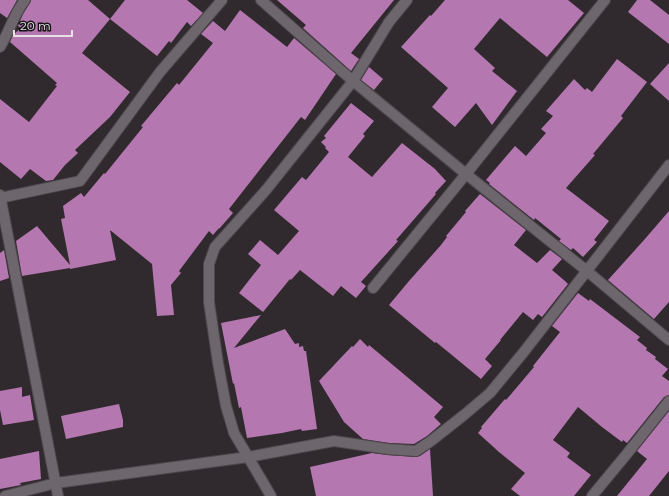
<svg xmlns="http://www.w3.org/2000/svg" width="669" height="496" viewBox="0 0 669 496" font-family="Montserrat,sans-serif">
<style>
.building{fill:#b577af}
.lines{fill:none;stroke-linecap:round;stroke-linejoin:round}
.minor-casing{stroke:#4d484d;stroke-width:12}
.minor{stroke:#6d666c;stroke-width:10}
</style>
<rect width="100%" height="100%" fill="#302a2f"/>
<path class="building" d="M 0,0 L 17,0 L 7,18 L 0,13 Z
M 31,0 L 88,0 L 110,19 L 82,53 L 130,92 L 110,117 L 75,150 L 78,153 L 65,165 L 53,180 L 46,181 L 30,169 L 21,179 L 0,162 L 0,99 L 29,122 L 57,86 L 55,85 L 57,83 L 10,42 L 13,35 L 21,28 L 18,26 L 23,14 L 30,3 Z
M 125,0 L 187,0 L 203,13 L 191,26 L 187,22 L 171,43 L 169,41 L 157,56 L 110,19 Z
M 277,0 L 394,0 L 351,53 L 359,59 L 351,71 L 303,28 L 306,25 Z
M 445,0 L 568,0 L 584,13 L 547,57 L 500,18 L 474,49 L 495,68 L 492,71 L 517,91 L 492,125 L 476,103 L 455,127 L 432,107 L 448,88 L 401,47 L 430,15 L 431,16 Z
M 637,0 L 650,0 L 669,15 L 669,44 L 628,12 Z
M 240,10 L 287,47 L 294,38 L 336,74 L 305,120 L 301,117 L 229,209 L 233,213 L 219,229 L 219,228 L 213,235 L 209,231 L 179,271 L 181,273 L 171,285 L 174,315 L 157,316 L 152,264 L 110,230 L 116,260 L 70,269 L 70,268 L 22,276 L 16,241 L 37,226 L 70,265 L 61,219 L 65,218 L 63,206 L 81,193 L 84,197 L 104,173 L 105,174 L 143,127 L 141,126 L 177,83 L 179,85 L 213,43 L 201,34 L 213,21 L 225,31 Z
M 617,59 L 647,82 L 621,116 L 623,118 L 593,154 L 595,155 L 566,188 L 609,221 L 594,240 L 597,242 L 583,257 L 573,248 L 571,250 L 559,241 L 561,239 L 535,218 L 534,220 L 489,184 L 490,183 L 486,180 L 515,146 L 526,156 L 546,133 L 541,129 L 553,116 L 546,111 L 574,79 L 585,90 L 587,88 L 592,92 Z
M 669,63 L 669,101 L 650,84 Z
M 369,67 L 383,79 L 374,90 L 361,80 Z
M 351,103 L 374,121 L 363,134 L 365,136 L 348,157 L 372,177 L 402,143 L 435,169 L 446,181 L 435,193 L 436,194 L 396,240 L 398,241 L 361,282 L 366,286 L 356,298 L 341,286 L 333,296 L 300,270 L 291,280 L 290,279 L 263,312 L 239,293 L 261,265 L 248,254 L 260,240 L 278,255 L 299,231 L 274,210 L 302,177 L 306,180 L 329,152 L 325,148 L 326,147 L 321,142 L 326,138 L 324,136 Z
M 480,194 L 526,230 L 514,245 L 537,263 L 550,250 L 562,259 L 552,270 L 565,281 L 568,284 L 542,317 L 538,314 L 533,320 L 523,312 L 500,340 L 501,340 L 485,359 L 492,366 L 481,379 L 436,342 L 435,343 L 389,305 L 409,281 L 441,245 L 447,237 L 446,236 L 466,212 L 465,211 Z
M 669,211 L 669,302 L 654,319 L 608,280 L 644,240 Z
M 4,250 L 9,278 L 0,281 L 0,253 Z
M 578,293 L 589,301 L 590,299 L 640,337 L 637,340 L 647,348 L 646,350 L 656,357 L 655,359 L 668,369 L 662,376 L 669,381 L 669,395 L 664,397 L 627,443 L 623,440 L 622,442 L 602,427 L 578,407 L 553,440 L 570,453 L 567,457 L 591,475 L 574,496 L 520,496 L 511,489 L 525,473 L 499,452 L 478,433 L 482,428 L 481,427 L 505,399 L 506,400 L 534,367 L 533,366 L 560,332 L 552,326 Z
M 261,315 L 234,348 L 285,329 L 295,344 L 299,343 L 299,347 L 303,346 L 304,351 L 306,351 L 317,429 L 302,431 L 301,429 L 282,433 L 247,438 L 241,407 L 239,408 L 234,383 L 233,384 L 221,323 Z
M 360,339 L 368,347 L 369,345 L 443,407 L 434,417 L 441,424 L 427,436 L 414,444 L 389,443 L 363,439 L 344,422 L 319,381 L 352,346 L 353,347 Z
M 22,387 L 22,397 L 30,395 L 34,420 L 3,425 L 0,410 L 0,391 Z
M 119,404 L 123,420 L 123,427 L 66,439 L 61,416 Z
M 669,411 L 669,471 L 649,496 L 617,496 L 647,459 L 637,451 Z
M 430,449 L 433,496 L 316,496 L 310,467 L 372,453 L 387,455 L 416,457 L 420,456 Z
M 39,451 L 41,479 L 20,483 L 21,485 L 0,489 L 0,459 Z"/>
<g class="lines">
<defs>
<path id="minor" d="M 261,0 L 353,81 L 466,174 L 587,271 L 669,340
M 0,47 C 9,32 14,14 25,0
M 0,195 L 58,496
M 0,198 L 80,181 L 160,72 L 222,0
M 373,288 L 466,174 L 605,0
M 5,496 L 56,483 L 248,457 L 334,441 L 388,449 L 416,451 L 431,441 L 464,415 L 490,393 L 523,353 L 669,165
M 271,496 L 234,433 L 226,406 L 218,363 L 209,302 L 209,264 L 215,247 L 266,190 L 353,81 L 389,22 L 407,0
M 592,496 L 626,455 L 669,401"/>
</defs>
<use href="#minor" class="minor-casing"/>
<use href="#minor" class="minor"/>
</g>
<path d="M14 30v6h58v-6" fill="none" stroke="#e5e1e5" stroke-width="2"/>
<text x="20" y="30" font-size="12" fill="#e5e1e5" stroke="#161316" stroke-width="3" paint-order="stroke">20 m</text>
</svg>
